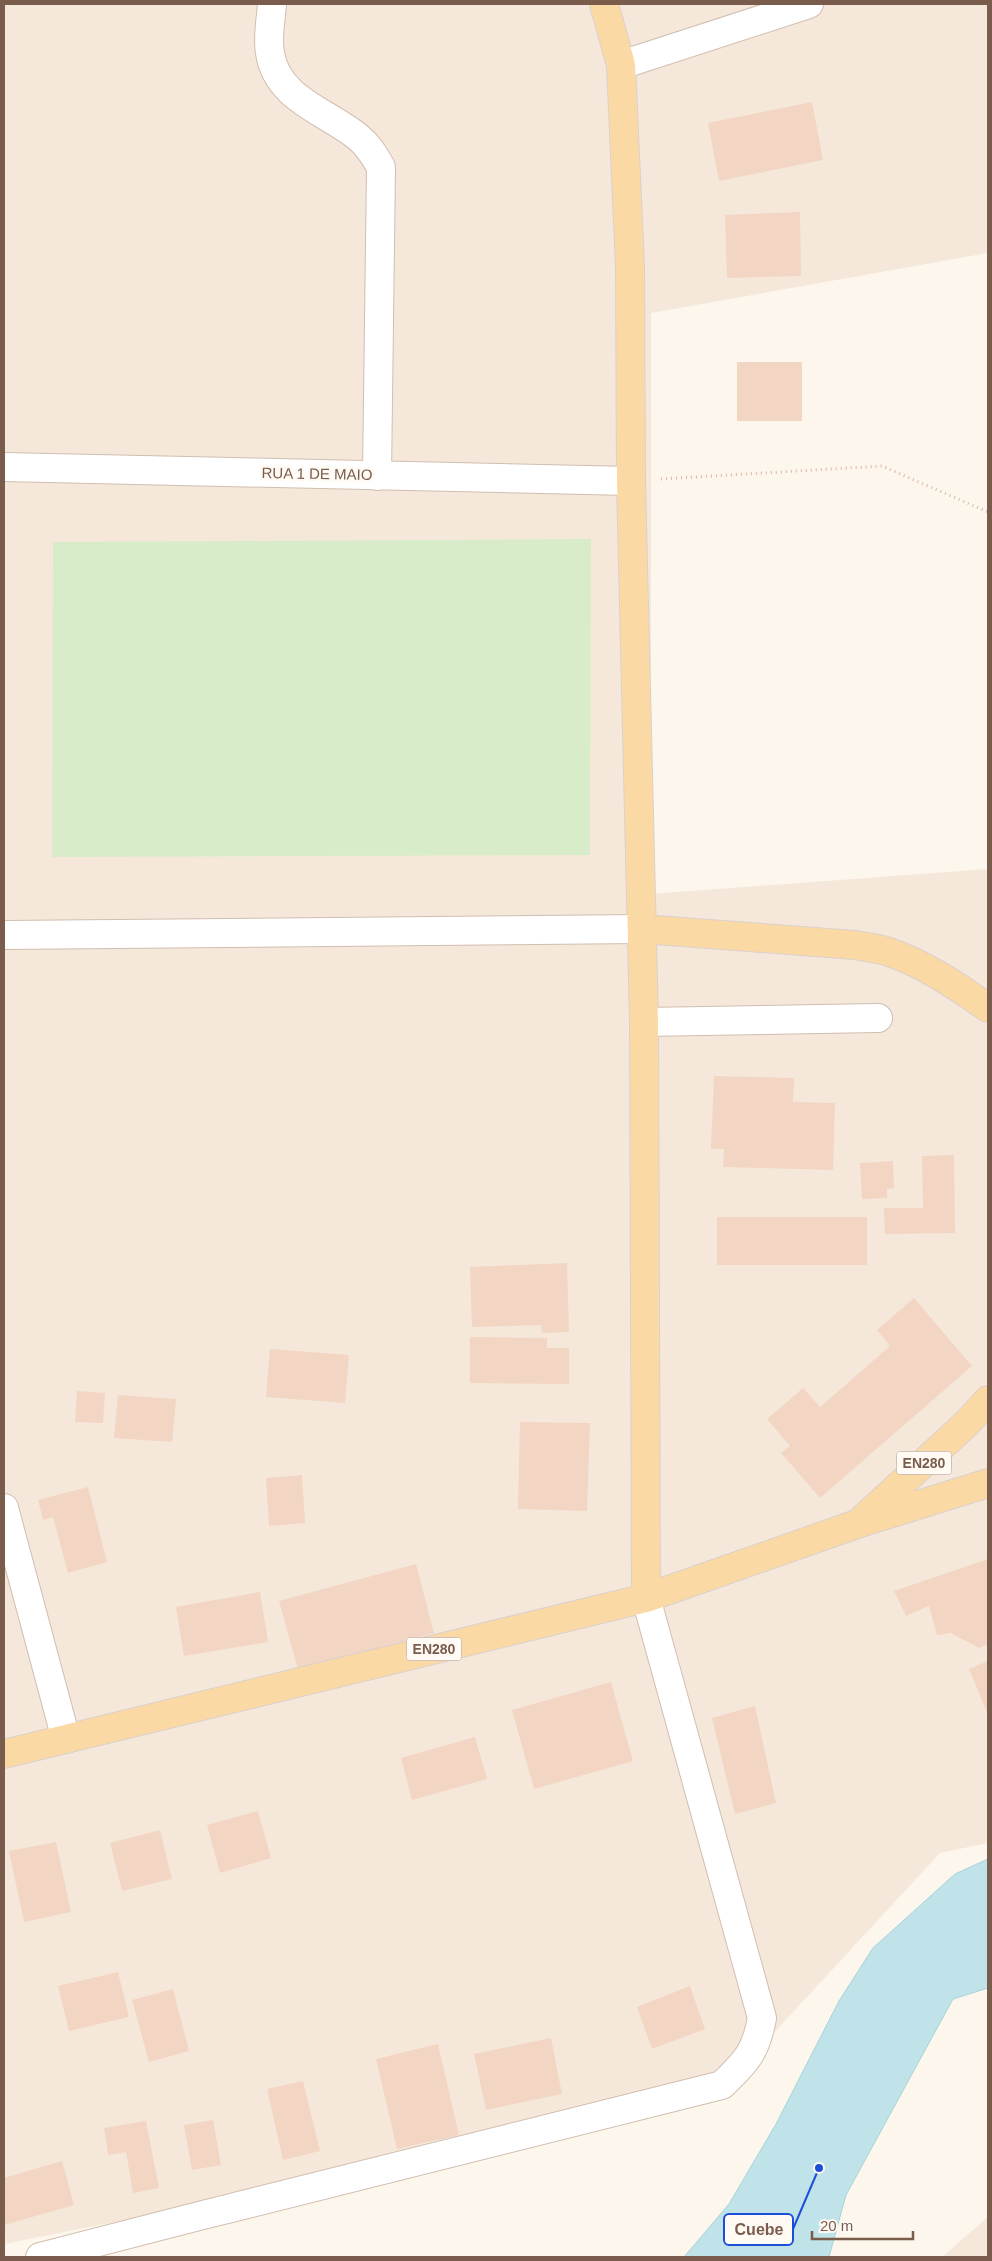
<svg xmlns="http://www.w3.org/2000/svg" width="992" height="2261" viewBox="0 0 992 2261" font-family="Arial,sans-serif">
<style>
.residential{fill:#f5e8da}
.green{fill:#d8ecc9}
.water{fill:#bfe3e8;stroke:#a5d3da}
.building{fill:#f3d5c3}
.lines{fill:none;stroke-linecap:round;stroke-linejoin:round}
.minor-casing{stroke:#d1beb0;stroke-width:30}
.major-casing{stroke:#dad1cd;stroke-width:30}
.path{stroke:#d9b8a5;stroke-width:3;stroke-dasharray:1 4;stroke-linecap:butt}
.minor{stroke:#fff;stroke-width:28}
.major{stroke:#fbd9a5;stroke-width:28}
.labels{text-anchor:middle;stroke-width:5;stroke-linejoin:round;paint-order:stroke}
.shield{fill:#fffaf3;stroke:#a28b7f;stroke-width:1}
.shield-label{font-size:14px;font-weight:bold;fill:#7a5c4d}
.street-label{font-size:15px;fill:#7a5c4d;stroke:#fffaf3}
.leader{fill:none;stroke:#1d4ed8;stroke-width:2}
.callout-dot{fill:#1d4ed8;stroke:#fffaf3;stroke-width:2}
.callout{fill:#fffaf3;stroke:#1d4ed8;stroke-width:2}
.callout-label{font-size:16px;text-anchor:middle;font-weight:bold;fill:#7a5c4d}
</style>
<rect width="100%" height="100%" fill="#fdf6ec"/>
<path class="residential" d="M 4,4 L 988,4 L 988,253 L 651,313 L 651,894 L 988,869 L 988,1843 L 940,1853 L 708,2104 L 4,2244 Z
M 988,2217 L 988,2257 L 942,2257 Z"/>
<path class="green" d="M 591,539 L 590,855 L 52,857 L 53,542 Z"/>
<path class="water" d="M 988,1859 L 988,1988 L 953,1999 L 846,2195 L 829,2257 L 684,2257 L 729,2204 L 776,2124 L 839,2001 L 873,1948 L 955,1874 Z"/>
<path class="building" d="M 812,102 L 823,160 L 719,181 L 708,123 Z
M 800,212 L 801,276 L 727,278 L 725,215 Z
M 737,362 L 802,362 L 802,421 L 737,421 Z
M 714,1076 L 794,1078 L 793,1102 L 835,1103 L 833,1170 L 723,1167 L 724,1149 L 711,1149 Z
M 954,1155 L 955,1233 L 885,1234 L 884,1208 L 923,1208 L 922,1156 Z
M 893,1161 L 894,1188 L 887,1189 L 887,1198 L 862,1199 L 860,1163 Z
M 717,1217 L 867,1217 L 867,1265 L 717,1265 Z
M 567,1263 L 569,1332 L 542,1333 L 541,1325 L 472,1327 L 470,1267 Z
M 914,1298 L 972,1366 L 820,1498 L 781,1453 L 790,1446 L 767,1419 L 803,1388 L 820,1407 L 890,1346 L 877,1330 Z
M 470,1337 L 547,1338 L 547,1348 L 569,1348 L 569,1384 L 470,1383 Z
M 270,1349 L 349,1355 L 345,1403 L 266,1397 Z
M 77,1391 L 105,1393 L 103,1423 L 75,1422 Z
M 118,1395 L 176,1399 L 172,1442 L 114,1438 Z
M 520,1422 L 590,1423 L 587,1511 L 518,1509 Z
M 302,1475 L 305,1523 L 269,1526 L 266,1478 Z
M 88,1487 L 107,1562 L 68,1573 L 53,1517 L 43,1520 L 38,1500 Z
M 988,1559 L 988,1644 L 979,1648 L 951,1633 L 937,1635 L 929,1606 L 906,1616 L 894,1591 Z
M 416,1564 L 434,1633 L 298,1670 L 279,1601 Z
M 260,1592 L 268,1642 L 184,1656 L 176,1607 Z
M 988,1661 L 988,1715 L 969,1669 Z
M 611,1682 L 633,1761 L 534,1789 L 512,1710 Z
M 755,1706 L 776,1803 L 735,1814 L 712,1718 Z
M 475,1737 L 487,1779 L 412,1800 L 401,1758 Z
M 258,1811 L 271,1858 L 220,1873 L 207,1825 Z
M 160,1830 L 172,1879 L 122,1891 L 110,1843 Z
M 56,1842 L 71,1912 L 24,1922 L 9,1851 Z
M 118,1972 L 129,2017 L 69,2031 L 58,1986 Z
M 690,1986 L 705,2029 L 652,2049 L 637,2007 Z
M 173,1989 L 189,2051 L 149,2062 L 132,2000 Z
M 551,2038 L 562,2094 L 486,2110 L 474,2054 Z
M 438,2044 L 459,2135 L 397,2149 L 376,2059 Z
M 303,2081 L 320,2151 L 283,2160 L 267,2089 Z
M 213,2120 L 221,2165 L 192,2170 L 184,2125 Z
M 146,2121 L 159,2188 L 133,2193 L 126,2152 L 108,2155 L 104,2128 Z
M 62,2161 L 74,2205 L 4,2225 L 4,2178 Z"/>
<g class="lines">
<defs>
<path id="minor" d="M 272,4 C 271,19 267,38 270,53 C 277,99 326,111 358,137 C 368,145 374,155 381,167 L 377,476
M 621,65 L 809,4
M 4,467 L 631,481
M 4,935 L 642,929
M 644,1022 L 878,1018
M 4,1508 L 66,1739
M 40,2257 L 195,2217 L 722,2085 C 746,2062 756,2052 762,2018 L 646,1598"/>
<path id="major" d="M 604,4 L 621,65 L 630,267 L 631,481 L 644,1022 L 646,1598
M 642,929 L 855,945 C 865,947 876,948 886,951 C 923,963 957,986 988,1008
M 864,1518 L 967,1423 L 988,1400
M 4,1754 L 646,1598 L 857,1524 L 988,1483"/>
</defs>
<use href="#minor" class="minor-casing"/>
<use href="#major" class="major-casing"/>
<path class="path" d="M 661,479 L 882,466 L 988,512"/>
<use href="#minor" class="minor"/>
<use href="#major" class="major"/>
</g>
<g class="labels">
<g class="shield">
<rect x="896.5" y="1451.5" width="55" height="23" rx="4"/>
<rect x="406.5" y="1637.5" width="55" height="23" rx="4"/>
</g>
<g class="shield-label">
<text x="924" y="1468">EN280</text>
<text x="434" y="1654">EN280</text>
</g>
<g class="street-label">
<text transform="translate(317 474) rotate(1)" y="5">RUA 1 DE MAIO</text>
</g>
</g>
<path class="leader" d="M819 2168L793 2229"/>
<circle class="callout-dot" cx="819" cy="2168" r="5"/>
<rect class="callout" x="724" y="2214" width="69" height="31" rx="5"/>
<g class="callout-label">
<text x="759" y="2235">Cuebe</text>
</g>
<rect width="992" height="2261" fill="none" stroke="#7a5c4d" stroke-width="10"/>
<path d="M812 2231v8h101v-8" fill="none" stroke="#7a5c4d" stroke-width="2.5"/>
<text x="820" y="2231" font-size="15" fill="#7a5c4d" stroke="#fffaf3" stroke-width="4" paint-order="stroke">20 m</text>
</svg>
